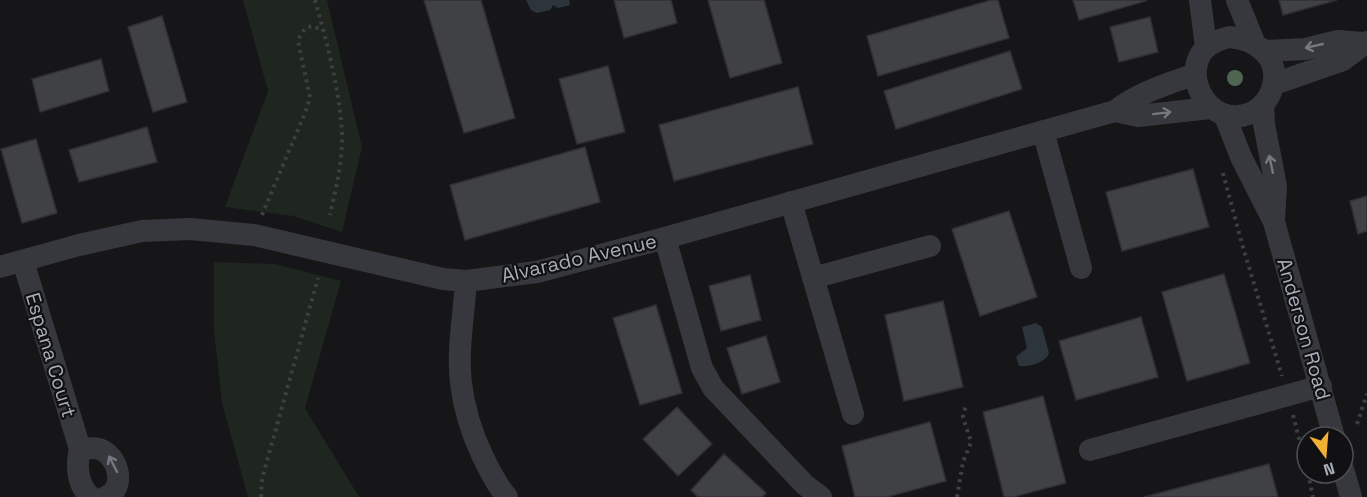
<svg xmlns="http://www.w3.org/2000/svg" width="1367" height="497" viewBox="0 0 1367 497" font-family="'Space Grotesk',sans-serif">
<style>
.green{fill:#1e261f}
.water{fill:#2c353c}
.building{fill:#404145;stroke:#303034;stroke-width:1.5}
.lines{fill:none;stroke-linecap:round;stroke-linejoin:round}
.path{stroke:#3d3f44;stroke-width:4;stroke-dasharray:3 4.5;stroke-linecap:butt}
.minor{stroke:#37383d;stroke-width:22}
.tree{fill:#506452}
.oneway{stroke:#757881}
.labels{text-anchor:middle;stroke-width:4.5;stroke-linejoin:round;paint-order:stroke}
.street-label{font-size:20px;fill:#a8adb8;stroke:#111113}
</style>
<rect width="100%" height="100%" fill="#161618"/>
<path class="green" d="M 243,0 L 327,0 L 362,147 L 342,232 L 293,216 L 225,207 L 268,91 Z
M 214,262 L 275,264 L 341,281 L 305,408 L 359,497 L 248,497 L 222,403 L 214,332 Z"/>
<path class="water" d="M 526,0 L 569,0 L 570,5 L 558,8 L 553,5 L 550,10 L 537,13 L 531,10 Z
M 1036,323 L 1042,327 L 1049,353 C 1046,363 1029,367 1019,366 L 1016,357 L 1027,348 L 1022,327 Z"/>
<path class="building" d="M 424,0 L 481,0 L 515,118 L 464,133 Z
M 614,0 L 671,0 L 677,23 L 624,38 Z
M 708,0 L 764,0 L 782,63 L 730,78 Z
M 991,0 L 998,0 L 1009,38 L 878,76 L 867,36 Z
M 1073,0 L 1146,0 L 1146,1 L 1079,20 Z
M 1279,0 L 1337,0 L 1283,15 Z
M 162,16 L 187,102 L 153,112 L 128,27 Z
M 1150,17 L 1158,52 L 1119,62 L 1110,27 Z
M 1010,51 L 1022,89 L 896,129 L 884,91 Z
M 101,59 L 109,91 L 40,112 L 32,79 Z
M 608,66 L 625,132 L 577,144 L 559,79 Z
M 798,87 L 813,144 L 674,181 L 659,125 Z
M 147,127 L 157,162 L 79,182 L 69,150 Z
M 36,139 L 57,213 L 22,223 L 1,149 Z
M 585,147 L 600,202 L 465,240 L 450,185 Z
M 1193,169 L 1209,227 L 1122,251 L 1106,192 Z
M 1367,196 L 1367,231 L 1358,234 L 1350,201 Z
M 1009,211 L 1037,297 L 980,316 L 952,229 Z
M 1224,274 L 1250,363 L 1187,381 L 1162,292 Z
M 750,275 L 761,320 L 721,331 L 709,286 Z
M 943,301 L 963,387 L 904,401 L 885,315 Z
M 656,305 L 682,393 L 640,405 L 613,318 Z
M 1141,317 L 1158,377 L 1076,400 L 1059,341 Z
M 766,336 L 780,382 L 742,394 L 727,348 Z
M 1043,396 L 1066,483 L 1013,497 L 1004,497 L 983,412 Z
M 677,407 L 712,444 L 678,476 L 643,439 Z
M 930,422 L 946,481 L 887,497 L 855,497 L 842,446 Z
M 724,454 L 766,493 L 762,497 L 698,497 L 691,490 Z
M 1269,464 L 1278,497 L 1144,497 Z"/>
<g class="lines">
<path class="path" d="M 315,0 C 327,43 339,87 342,132 C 343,160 336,188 330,215
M 1223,173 L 1242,244 L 1282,376
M 262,215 L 307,108 L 310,97 L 298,41 C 301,33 304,28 312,26 L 323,30
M 1293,415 L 1307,470
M 1357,424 L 1367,394
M 1308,473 L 1313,497
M 261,497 L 262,479 L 318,278
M 957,497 L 963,462 L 971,442 L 963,417 L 966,404"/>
<path class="minor" d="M 1200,0 L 1206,47
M 1237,0 L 1254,42
M 1229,37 C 1257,39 1282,59 1272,89 C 1269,99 1261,108 1251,113 C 1207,131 1178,70 1208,46 C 1215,41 1222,39 1229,37 Z
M 1264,51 L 1305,49 L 1338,41 L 1363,43
M 1274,84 L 1343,60 L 1367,42
M 1263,104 L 1264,124 L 1276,186 L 1274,220
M 1115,111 L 1138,116 L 1210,108
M 1225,116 L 1241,157 L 1274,222 L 1334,437
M 1043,131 L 1081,268
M 791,202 L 853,414
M 665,238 L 702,368 L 713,388 L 805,485 L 821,497
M 23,261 L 80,449 C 76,465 77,486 91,497
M 0,267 L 79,245 L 142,231 L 190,229 L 254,235 L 443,279 L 466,281 L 537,272 L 665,238 L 1115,111 C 1140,92 1167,84 1196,74
M 813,278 L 930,246
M 466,281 C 464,314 457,350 461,383 C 464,409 472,434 483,457 C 490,471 497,486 507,497
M 80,449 C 85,449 94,447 99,449 C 117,454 128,487 106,497
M 1090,450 L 1321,386
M 1343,469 L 1351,497"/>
</g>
<circle class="tree" cx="1235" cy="78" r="8"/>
<defs><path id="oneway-shaft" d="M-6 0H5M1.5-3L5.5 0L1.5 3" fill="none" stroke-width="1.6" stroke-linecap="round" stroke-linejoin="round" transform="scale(1.5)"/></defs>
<g class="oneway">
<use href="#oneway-shaft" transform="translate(1314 46) rotate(167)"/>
<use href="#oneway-shaft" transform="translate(1162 113) rotate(-7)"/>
<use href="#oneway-shaft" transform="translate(1271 164) rotate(-102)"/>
<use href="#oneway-shaft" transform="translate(113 464) rotate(-117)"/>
</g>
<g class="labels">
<g class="street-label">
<text transform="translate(579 258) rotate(-13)" y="7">Alvarado Avenue</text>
<text transform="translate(1304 329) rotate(74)" y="7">Anderson Road</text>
<text transform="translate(51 355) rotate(73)" y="7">Espana Court</text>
</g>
</g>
<g transform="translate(1325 455) rotate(164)"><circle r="28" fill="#111113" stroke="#4d4f55" stroke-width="1.5"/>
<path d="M0-4.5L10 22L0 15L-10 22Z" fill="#f2b134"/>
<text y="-9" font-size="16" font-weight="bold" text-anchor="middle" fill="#a8adb8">N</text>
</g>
</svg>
